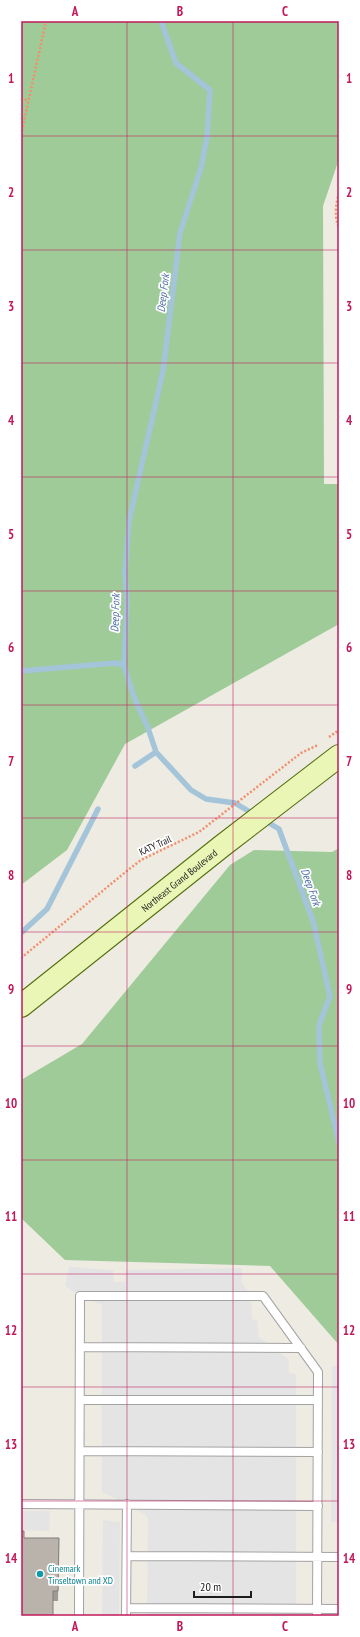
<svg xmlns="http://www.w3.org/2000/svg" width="360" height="1637" viewBox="0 0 360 1637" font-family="'PT Sans Narrow',sans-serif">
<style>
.forest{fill:#9fcb98}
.parking{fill:#e4e4e4}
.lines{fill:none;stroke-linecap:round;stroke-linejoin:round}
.stream{stroke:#a3c4d9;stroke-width:5.5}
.lane-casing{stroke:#a3a3a3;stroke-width:10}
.secondary-casing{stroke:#526c09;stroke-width:24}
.path{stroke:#f38f6c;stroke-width:2.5;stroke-dasharray:2 2;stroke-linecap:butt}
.lane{stroke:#fff;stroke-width:8}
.secondary{stroke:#e9f6b6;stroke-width:22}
.wall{fill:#9f9a93}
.building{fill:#b9b3ab;stroke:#827d78}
.grid{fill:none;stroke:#c2185b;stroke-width:1;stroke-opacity:0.55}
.culture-dot{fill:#0f9aa8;stroke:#fff;stroke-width:1.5}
.labels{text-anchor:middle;stroke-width:3.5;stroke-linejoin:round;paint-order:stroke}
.street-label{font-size:10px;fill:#1c1c1c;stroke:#fff}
.culture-label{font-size:10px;fill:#0d838f;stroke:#fff;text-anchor:start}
.water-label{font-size:11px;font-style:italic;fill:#4d6ba7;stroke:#fff}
.neatline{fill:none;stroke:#c2185b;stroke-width:1.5}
.grid-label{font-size:13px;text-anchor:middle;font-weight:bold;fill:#c2185b}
</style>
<rect width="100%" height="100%" fill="#edebe2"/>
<path class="forest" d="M 21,21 L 339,21 L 339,159 L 323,206 L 324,484 L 339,484 L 339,624 L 125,744 L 67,850 L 21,885 Z
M 339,848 L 339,1345 L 270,1266 L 65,1260 L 21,1218 L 21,1080 L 82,1044 L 230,865 L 254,850 L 332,852 Z"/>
<path class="parking" d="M 69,1267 L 113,1270 L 114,1282 L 125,1282 L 126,1270 L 242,1268 L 242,1283 L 251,1296 L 252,1319 L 257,1320 L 259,1337 L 289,1360 L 289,1373 L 296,1374 L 296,1616 L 147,1616 L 148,1517 L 127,1504 L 102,1492 L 102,1305 L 80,1296 L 65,1286 Z
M 332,1366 L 339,1366 L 339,1522 L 331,1522 Z
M 21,1511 L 50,1511 L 49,1531 L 21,1530 Z
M 103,1520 L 120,1522 L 119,1616 L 102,1616 Z
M 339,1560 L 339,1616 L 337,1616 L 337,1569 Z"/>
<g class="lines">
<path class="stream" d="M 161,21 L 176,63 L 210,90 L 207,137 L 201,168 L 180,233 L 163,371 L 129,521 L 125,573 L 127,602 L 124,665 L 134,697 L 148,728 L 156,752 L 191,790 L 206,799 L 235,803 L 255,815
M 21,671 L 115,663 L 124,665
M 135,766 L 156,752
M 264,820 L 279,829 L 313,921 L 330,996 L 319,1025 L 320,1063 L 339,1143
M 21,933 L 47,909 L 98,809"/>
<defs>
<path id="lane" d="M 80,1347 L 301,1348
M 80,1400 L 318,1400
M 80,1451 L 318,1452
M 21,1504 L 318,1506
M 127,1556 L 339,1557
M 126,1608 L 339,1609
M 79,1616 L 80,1296 L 263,1296 L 318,1372 L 317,1616
M 126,1616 L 127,1504"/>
<g id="secondary">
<path id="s1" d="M 21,1006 L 222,846 L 339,756"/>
</g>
</defs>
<use href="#lane" class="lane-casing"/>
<use href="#secondary" class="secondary-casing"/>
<path class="path" d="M 21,102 L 29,98
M 21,135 L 46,21
M 339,193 C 336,204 334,216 339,228
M 329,737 L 339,730
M 21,958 L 128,870 L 141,860 L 199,832 L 301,753 L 318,745"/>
<use href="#lane" class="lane"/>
<use href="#secondary" class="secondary"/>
</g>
<path class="wall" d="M 24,1538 L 59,1538 L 58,1601 L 53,1601 Z"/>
<path class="building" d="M 21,1531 L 24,1531 L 24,1538 L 59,1538 L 58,1591 L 53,1591 L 53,1616 L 21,1616 Z"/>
<path class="grid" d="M 127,21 L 127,1616M 233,21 L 233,1616M 21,136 L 339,136M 21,250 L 339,250M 21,363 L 339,363M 21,477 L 339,477M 21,591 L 339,591M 21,705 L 339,705M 21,818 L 339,818M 21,932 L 339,932M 21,1046 L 339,1046M 21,1160 L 339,1160M 21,1274 L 339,1274M 21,1387 L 339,1387M 21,1501 L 339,1501"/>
<circle class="culture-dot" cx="40" cy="1574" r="4"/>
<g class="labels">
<g class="street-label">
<text transform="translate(155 845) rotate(-25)" y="4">KATY Trail</text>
<text dy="4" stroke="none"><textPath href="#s1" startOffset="202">Northeast Grand Boulevard</textPath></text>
</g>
<g class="culture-label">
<text x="48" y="1572">Cinemark<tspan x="48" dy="12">Tinseltown and XD</tspan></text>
</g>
<g class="water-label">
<text transform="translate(163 293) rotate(-83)" y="4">Deep Fork</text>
<text transform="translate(115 613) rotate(-88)" y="4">Deep Fork</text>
<text transform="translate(311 887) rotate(70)" y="4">Deep Fork</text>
</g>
</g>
<rect width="360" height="1637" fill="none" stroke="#ffffff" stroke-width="44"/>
<path d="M194 1591v6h57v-6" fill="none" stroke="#1c1c1c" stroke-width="2"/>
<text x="200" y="1591" font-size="12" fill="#1c1c1c" stroke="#ffffff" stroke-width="3" paint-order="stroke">20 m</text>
<rect x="22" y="22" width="316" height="1593" class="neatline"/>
<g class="grid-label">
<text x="75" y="16">A</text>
<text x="180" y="16">B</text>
<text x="285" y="16">C</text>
<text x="11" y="83">1</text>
<text x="349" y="83">1</text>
<text x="11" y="197">2</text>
<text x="349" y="197">2</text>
<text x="11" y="311">3</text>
<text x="349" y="311">3</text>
<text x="11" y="425">4</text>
<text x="349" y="425">4</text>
<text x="11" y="539">5</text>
<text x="349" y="539">5</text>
<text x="11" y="652">6</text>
<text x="349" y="652">6</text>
<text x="11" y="766">7</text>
<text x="349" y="766">7</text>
<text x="11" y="880">8</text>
<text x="349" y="880">8</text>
<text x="11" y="994">9</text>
<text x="349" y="994">9</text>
<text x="11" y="1108">10</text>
<text x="349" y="1108">10</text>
<text x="11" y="1221">11</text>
<text x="349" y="1221">11</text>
<text x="11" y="1335">12</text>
<text x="349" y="1335">12</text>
<text x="11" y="1449">13</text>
<text x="349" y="1449">13</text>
<text x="11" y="1563">14</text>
<text x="349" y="1563">14</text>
<text x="75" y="1631">A</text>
<text x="180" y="1631">B</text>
<text x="285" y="1631">C</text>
</g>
</svg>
